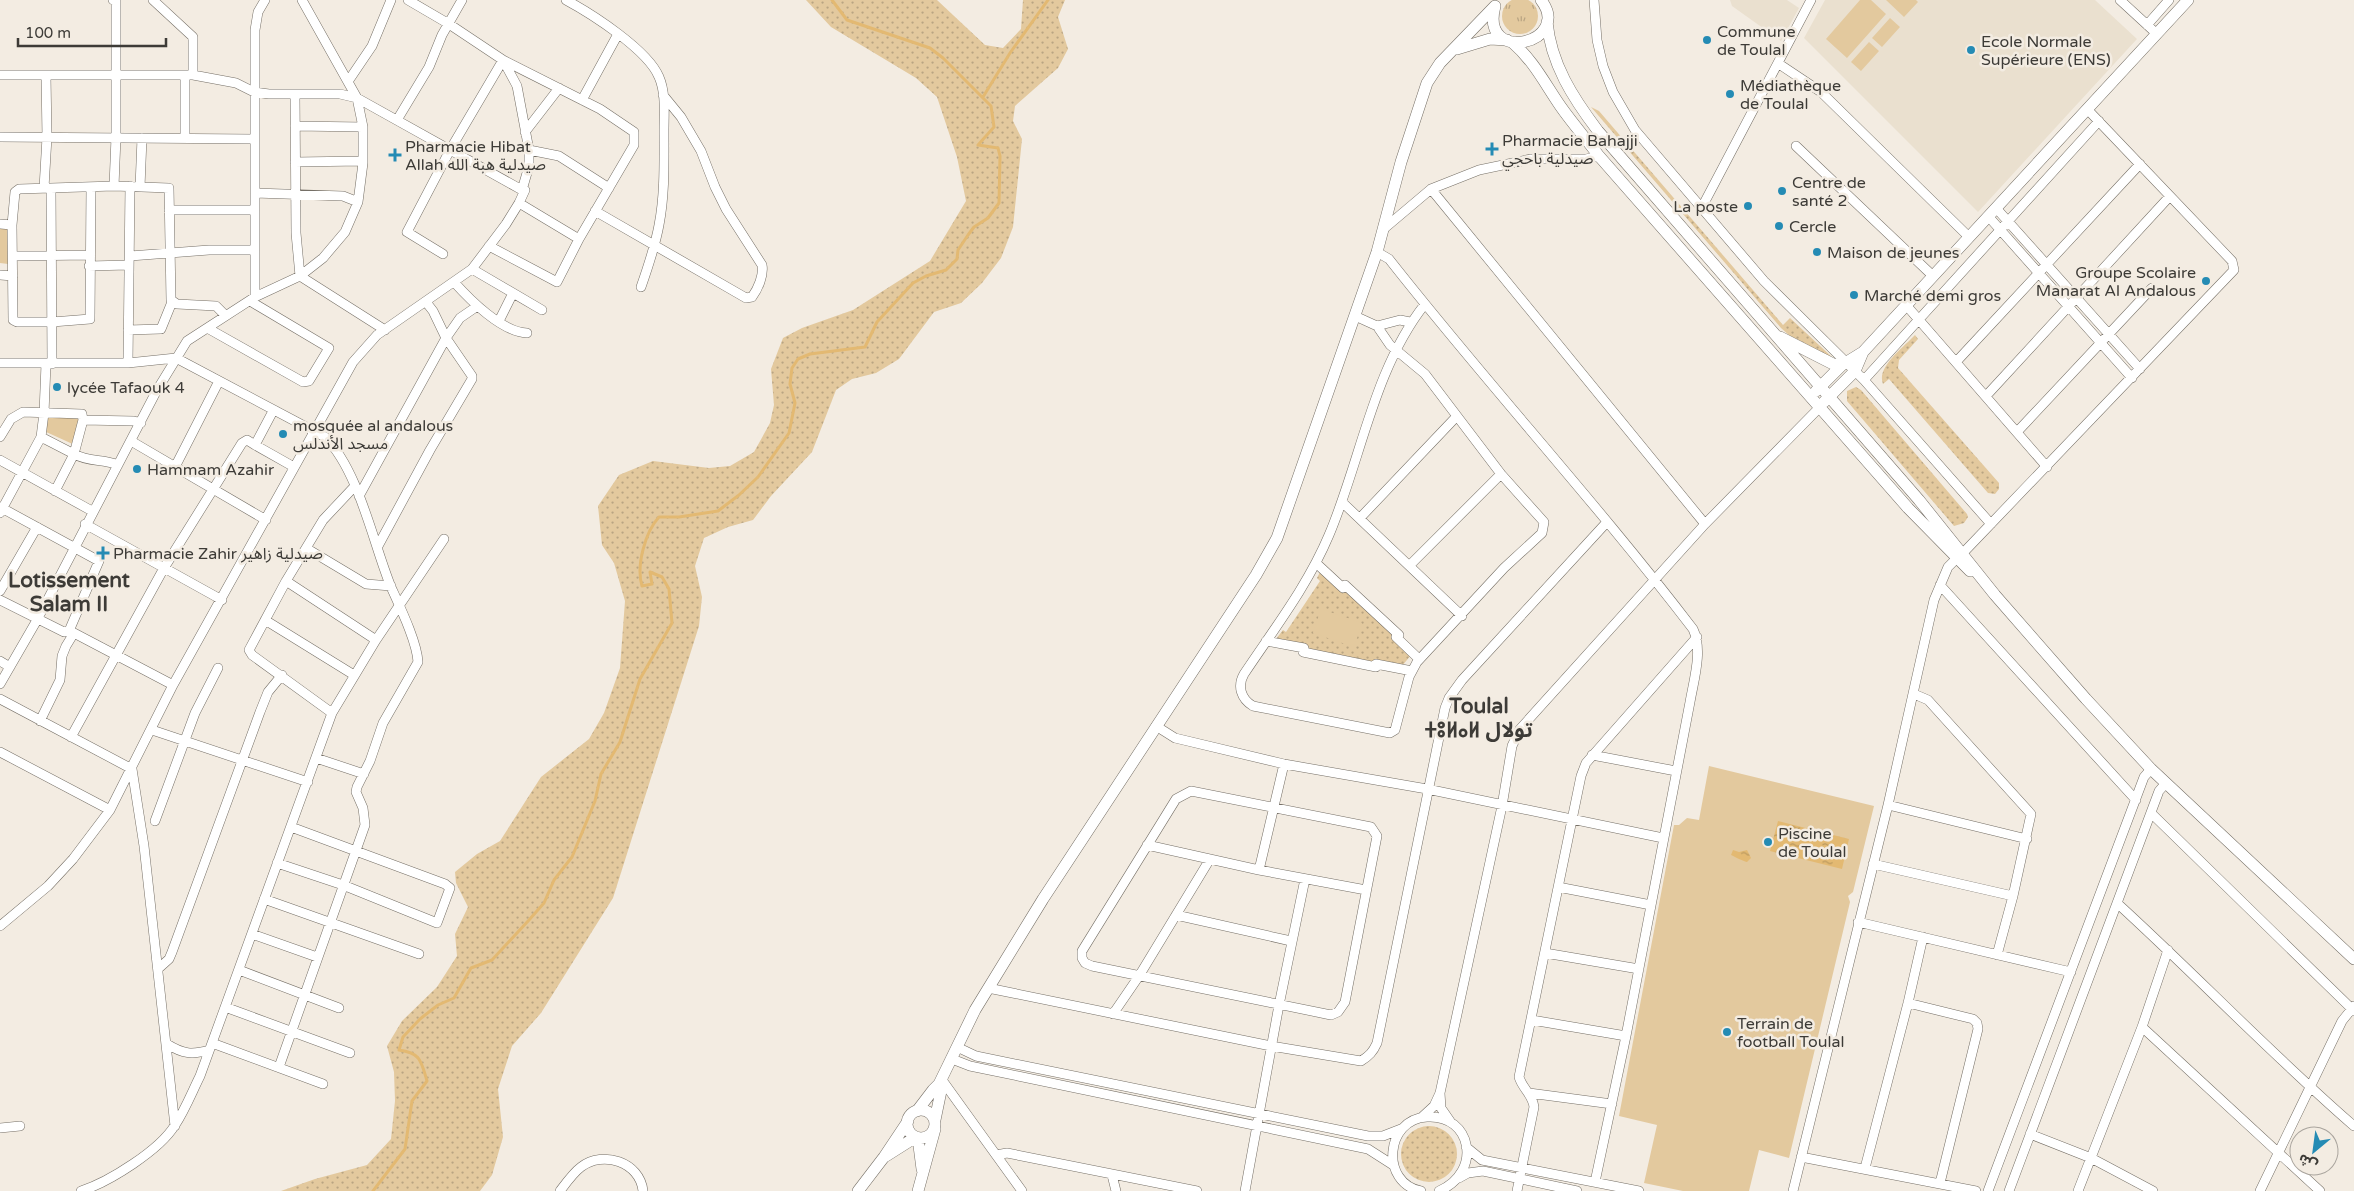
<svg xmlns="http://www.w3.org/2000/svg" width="2354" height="1191" viewBox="0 0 2354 1191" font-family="'Varela Round','Noto Sans Arabic','Noto Sans Tifinagh',sans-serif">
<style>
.built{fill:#eae0cf}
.grass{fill:url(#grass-dots)}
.park{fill:url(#park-tufts)}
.garden{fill:#e3c99e}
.water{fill:url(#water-ripples)}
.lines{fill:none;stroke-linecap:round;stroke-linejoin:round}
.stream{stroke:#e3b972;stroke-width:3}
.street-casing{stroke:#756f66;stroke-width:10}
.secondary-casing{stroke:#756f66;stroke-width:12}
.street{stroke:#fff;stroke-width:9}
.secondary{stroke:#fff;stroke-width:11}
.poi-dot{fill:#248bb4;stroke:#f3ece2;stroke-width:2}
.labels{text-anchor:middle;stroke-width:5;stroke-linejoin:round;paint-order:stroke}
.poi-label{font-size:16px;fill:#3d3b37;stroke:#f3ece2;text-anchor:start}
.district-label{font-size:21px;font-weight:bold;fill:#3d3b37;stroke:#f3ece2}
</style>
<defs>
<pattern id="grass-dots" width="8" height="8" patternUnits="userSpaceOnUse" patternTransform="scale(1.25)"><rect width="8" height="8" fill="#e3c99e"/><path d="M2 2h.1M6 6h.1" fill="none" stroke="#b9a482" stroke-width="1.8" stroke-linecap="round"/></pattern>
<pattern id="park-tufts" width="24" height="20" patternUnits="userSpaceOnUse" patternTransform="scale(1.25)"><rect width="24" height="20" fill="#e3c99e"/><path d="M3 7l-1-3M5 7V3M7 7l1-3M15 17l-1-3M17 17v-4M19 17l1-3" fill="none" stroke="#b9a482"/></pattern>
<pattern id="water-ripples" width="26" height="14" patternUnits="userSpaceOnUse" patternTransform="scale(1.25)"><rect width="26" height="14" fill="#e3b972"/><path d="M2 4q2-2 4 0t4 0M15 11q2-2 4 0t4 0" fill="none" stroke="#b9985e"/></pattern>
</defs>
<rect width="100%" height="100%" fill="#f3ece2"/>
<path class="built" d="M 1730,0 L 1787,0 L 1799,8 L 1781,41 L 1732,6 Z
M 1825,0 L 2095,0 L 2137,39 L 1978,212 L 1804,38 Z"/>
<path class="grass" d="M 806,0 L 937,0 L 985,45 L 1003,48 L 1021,29 L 1023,0 L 1065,0 L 1058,17 L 1068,49 L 1058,68 L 1015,106 L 1013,121 L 1022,139 L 1013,227 L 1001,258 L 982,283 L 961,303 L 934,312 L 899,359 L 876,373 L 852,379 L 836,390 L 812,452 L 771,496 L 753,520 L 728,527 L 704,538 L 695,566 L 702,597 L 699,626 L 613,898 L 541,1013 L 512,1046 L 498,1089 L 503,1137 L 492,1175 L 480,1191 L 281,1191 L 315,1179 L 367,1165 L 391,1139 L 395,1101 L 394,1072 L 387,1046 L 402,1021 L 437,987 L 457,956 L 455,934 L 468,907 L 456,883 L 455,872 L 477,854 L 500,841 L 541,777 L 589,739 L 604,713 L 620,668 L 625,601 L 614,563 L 602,545 L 598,506 L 619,475 L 653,461 L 709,468 L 730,466 L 754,452 L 770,423 L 774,405 L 771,369 L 783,338 L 802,328 L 853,310 L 930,261 L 966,201 L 957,157 L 937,97 L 916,78 L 831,27 Z
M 1591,107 L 1599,111 L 1783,325 L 1790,318 L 1833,358 L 1790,336 L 1781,328 Z
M 1915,335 L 1918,339 L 1899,360 L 1898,368 L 1999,483 L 1999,489 L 1995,494 L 1988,493 L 1889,379 L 1883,384 C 1876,367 1904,347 1915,335 Z
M 1856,387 L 1861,390 L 1967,514 L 1968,517 L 1964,523 L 1954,526 L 1847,401 L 1847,391 Z
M 1320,572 C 1354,596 1385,623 1411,655 L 1402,666 L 1375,659 L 1374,663 L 1306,649 L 1276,639 L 1283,630 L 1286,632 L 1320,581 L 1317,578 Z
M1401 1154a28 28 0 1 1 56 0a28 28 0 1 1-56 0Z"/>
<path class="park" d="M1502 16a18 18 0 1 1 36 0a18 18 0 1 1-36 0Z"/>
<path class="garden" d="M 1860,0 L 1871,0 L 1886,14 L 1847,58 L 1826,39 Z
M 1886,0 L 1916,0 L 1918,2 L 1904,17 Z
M 1890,18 L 1900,27 L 1882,47 L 1872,38 Z
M 1869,42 L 1879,51 L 1861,71 L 1851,62 Z
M 0,224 L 8,224 L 8,264 L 0,263 Z
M 48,417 L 79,417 L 77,446 L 44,431 Z
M 1321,609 L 1362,623 L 1354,647 L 1313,633 Z
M 1709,766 L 1874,806 L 1853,892 L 1848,896 L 1850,902 L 1789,1158 L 1759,1150 L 1749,1191 L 1683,1191 L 1644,1183 L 1657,1125 L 1619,1116 L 1674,825 L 1679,825 L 1687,818 L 1699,820 Z"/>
<path class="water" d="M 1778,821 L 1849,839 L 1842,869 L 1770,851 Z
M 1733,850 L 1739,852 L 1747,850 L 1751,858 L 1747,862 C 1745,862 1733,856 1731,855 Z"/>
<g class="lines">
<path class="stream" d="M 983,97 L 1010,53 L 1048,0
M 373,1191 L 405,1149 L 412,1101 L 427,1081 C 421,1061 421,1053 399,1050 L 403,1037 L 420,1019 L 438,1005 L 454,998 L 471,968 L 492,960 L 529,920 L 544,903 L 554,880 L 572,857 L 595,801 L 601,774 L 620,742 L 640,679 L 672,623 L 669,589 L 662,577 L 650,572 L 652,584 L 642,586 C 636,566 645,532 659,517 L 679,517 L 718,511 L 739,495 L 758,477 L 789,433 L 795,403 L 790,384 L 792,368 L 798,359 L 810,354 L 865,347 L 877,322 L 913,283 L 926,276 L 946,270 L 957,259 L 958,250 L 968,235 L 974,227 L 988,218 L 999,203 L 1000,156 L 998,148 L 978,145 L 994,127 L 991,106 L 943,58 L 930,48 L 847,20 L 832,0"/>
<defs>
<path id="street" d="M 113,0 L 116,0 L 116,137 L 114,186
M 153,0 L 193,37 L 193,75
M 566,0 C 592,14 648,50 659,77 C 666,93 664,113 664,130 C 664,162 665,194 659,225 C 655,247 648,267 641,287
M 1594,0 L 1597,40 L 1603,66 L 1613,92 L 1635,130 L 1764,281 L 1864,380 L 1991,524
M 2120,0 L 2157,34
M 2147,25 L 2169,0
M 1779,64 L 1821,92 L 1969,237
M 0,75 L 193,75 L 236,83 L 254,92 L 269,94 L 340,94 L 357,98 L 522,190
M 185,75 L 185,138
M 349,80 L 372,46 L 391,0
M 295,94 L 296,233 L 300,276 L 385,330
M 582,100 L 618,34
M 397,120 L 429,67 L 442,35 L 462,0
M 295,126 L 363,127
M 525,132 L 559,88
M 0,137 L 254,139
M 1796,146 L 1933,276
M 529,150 L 559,156 L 609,188
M 295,162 L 362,161
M 91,187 L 90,319 L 52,322 L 17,322 L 13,320 L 12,225 L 15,192 L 19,189 L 114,186 L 169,188 L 171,300 L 177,304 L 216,306 L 225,315
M 140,187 L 142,138
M 44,188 L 47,137 L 46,76
M 51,188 L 52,364
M 1431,189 L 1705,524
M 255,193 L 343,196 L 358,202
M 519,203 L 579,239
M 1996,208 L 2140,369
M 1701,209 L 1811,0
M 169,210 L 255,210
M 595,211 L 746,298 L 752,297 C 758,289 764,275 762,265 L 726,209 L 715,187 L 701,151 L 681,117 L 663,95
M 1988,216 L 2132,378
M 0,224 L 12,225
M 1386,227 L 1431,189 L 1479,170 L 1531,159 L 1586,159 L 1599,156
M 1377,252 L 1389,259 C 1488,385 1596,502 1693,629 C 1703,650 1694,679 1690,702 L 1626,1036 L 1595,1182
M 443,254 L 407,232 L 450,150 L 503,60 L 600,109 L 634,132 L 634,145 L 579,239 L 557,282 L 489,246
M 13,256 L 89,255
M 130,256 L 209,250 L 255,250
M 89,266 L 128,265
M 472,269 L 542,310
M 0,275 L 13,276
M 454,282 C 470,300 502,332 527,333
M 255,297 L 255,30 L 258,12 L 265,0
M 1906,305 L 2047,467
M 1355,316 L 1377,326 L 1390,345 L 1425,374 L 1501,474 L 1544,522 L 1542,533 L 1504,568 L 1417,662 L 1409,677 L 1395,730 L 1390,733 L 1253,706 C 1241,699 1237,686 1244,674 C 1274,629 1308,585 1329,535 C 1361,460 1373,370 1425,304
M 499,321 L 513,293
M 1377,326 L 1400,320 L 1410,322
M 209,329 L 303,382 L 309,381 L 329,348 L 250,301
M 128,330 L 161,329 L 172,302
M 1956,362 L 2140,164
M 0,363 L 128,363 L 176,358 L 325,437 C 359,471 373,543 391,587 C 400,607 417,642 418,662 L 383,723 L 370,761 L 357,787 L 356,792 L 363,808 L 365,825 L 279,1067
M 128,363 L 130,186
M 1864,380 L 2099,121
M 1986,396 L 2170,196
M 2017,432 L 2152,288
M 0,437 L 11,419 L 23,412 L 82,414 L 83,420 L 134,421 L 141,423
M 41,437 L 74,454 L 83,420
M 131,441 L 266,520
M 255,445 L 294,467
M 0,460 L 92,511
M 175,467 L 219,381
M 55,491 L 74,454 C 91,463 102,458 118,465
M 359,496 L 446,338 L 460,318 L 476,307
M 1342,502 L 1462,616
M 0,507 L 99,561 L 69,631
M 0,513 L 41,437 L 44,413 L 46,364
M 1360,518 L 1457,416
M 85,524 L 222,600
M 378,546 L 430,450 L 472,379 L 472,376 L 446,338 L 433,311 L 426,302
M 306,548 L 366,584 L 391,586
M 1963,553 L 2234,270 L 2232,261 L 2087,109
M 1316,563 L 1343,588 L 1345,585 L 1399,635 L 1396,637 L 1419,659
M 1410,565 L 1501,474
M 286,581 L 376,640
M 1940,585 L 2136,800
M 0,591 L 37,527
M 0,600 L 64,632 L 69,631 L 74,633 L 173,685
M 265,620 L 354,675
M 1266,641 L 1304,648 L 1303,652 L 1376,667 L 1376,664 L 1412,671
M 0,661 L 10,667
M 0,684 L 37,620 L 157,390 L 187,341 L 255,297 L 300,276 L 323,258 L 345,232 L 358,202 L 363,163 L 363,127 L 357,98 L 302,0
M 1914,694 L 1928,700 L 2031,814 L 2013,896 L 1997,955
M 0,699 L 132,769 L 144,846 L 175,1126
M 332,713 L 252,655 L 249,650 L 286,581 L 323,520 L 354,487
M 40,721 L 60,680 L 62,656 L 66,646 L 74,633
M 1156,726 L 1175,738 L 1284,764 L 1427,789 L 1663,838
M 152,730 L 308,782
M 71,737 L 164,568 L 242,443 L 247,440 L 255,445 L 273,411
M 0,752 L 110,810
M 1592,755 L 1676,771
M 316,758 L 364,774
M 1191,791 L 1371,827 L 1377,836 L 1345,1002 L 1338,1012 L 1331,1015 L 1092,966 L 1085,963 L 1082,958 L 1082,951 L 1176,799 Z
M 1888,805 L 2027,839
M 2151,813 L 2354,1011
M 155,821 L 195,713 L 218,668
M 1147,845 L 1259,870 L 1366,890
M 277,863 L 343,885 L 437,923 L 450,888 L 445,884 L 291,827
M 1873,864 L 2013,896
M 1259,870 L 1284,764
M 1558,887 L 1651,905
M 264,899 L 419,954
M 2117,903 C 2197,976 2272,1055 2354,1126
M 1176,915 L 1291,941
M 1858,922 L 2071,972
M 0,926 L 48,886 L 73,859 L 110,810 L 173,685 L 353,362 L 377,335 L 472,269 L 506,224 L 519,203 L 525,190 L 522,190 L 529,166 L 529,150 L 517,86 L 503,60 L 449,24 L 408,0
M 252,934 L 317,957
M 1545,953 L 1639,969
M 159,968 L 169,959 L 172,952 L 260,712 L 268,692 L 282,675
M 239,970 L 339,1008
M 988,988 L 1271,1046 L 1361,1061 C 1369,1056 1373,1052 1377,1043 L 1445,708 L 1449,698 L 1462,680 L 1607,522
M 1908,1003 L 1973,1019 L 1977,1023 L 1978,1029 L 1940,1183
M 225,1007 L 350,1053
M 1113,1014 L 1139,976 L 1210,859
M 1532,1020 L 1626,1036
M 2142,1027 L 2320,1191
M 212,1043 L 323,1084
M 167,1044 C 183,1054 192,1055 209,1050
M 957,1047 L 976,1056 L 1368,1136 L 1383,1136 L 1401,1129
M 952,1059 L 970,1066 L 1368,1149 L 1393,1165
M 942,1080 L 1022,1191
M 1440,1093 L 1502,806 L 1512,746 L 1520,729 L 1705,524 L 1820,407
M 1529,1093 L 1612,1104
M 1422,1117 L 1434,1106 L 1440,1093 L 1441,1108 L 1450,1121
M 0,1128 L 20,1126
M 2030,1134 L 2091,1158 L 2153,1191
M 1466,1147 L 1482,1160 L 1639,1191
M 996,1155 L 1007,1153 L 1197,1191
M 1801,1157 L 1976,1191
M 1865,1168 L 1908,1003 L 1923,937
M 1112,1175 L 1116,1191
M 1459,1178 L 1468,1173 L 1483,1171 L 1577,1191
M 81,1191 C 109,1182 160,1150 175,1125 C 185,1110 192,1092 200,1076 L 332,713 L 376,640 L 444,539
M 560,1191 C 566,1183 573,1173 581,1167 C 603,1150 640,1162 643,1191
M 1245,1191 L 1279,1005 L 1305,879
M 1421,1191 C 1380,1183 1385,1119 1427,1117 C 1472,1114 1483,1172 1439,1191
M 1517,1191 L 1534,1107 C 1533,1095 1522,1088 1519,1077 L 1581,776 L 1586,763 L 1697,637
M 1793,1191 L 1888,805 L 1934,600 L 1948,567 L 1957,558
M 1988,1191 L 2144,777 L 2151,769
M 2009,1191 L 2159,791 L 2166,783
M 2078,1191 L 2142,1027 L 2168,950
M 2260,1191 L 2342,1021 L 2354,1006"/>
<path id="secondary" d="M 1495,6 C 1479,66 1574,43 1541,0
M 1547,22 C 1551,64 1573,98 1598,131 L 1919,500 L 1995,595 L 2086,699 L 2151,769 L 2354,959
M 1512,42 C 1534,61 1545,84 1561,107 C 1573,124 1587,140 1599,156 L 1908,508 L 1970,571
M 1457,49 L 1490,39 L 1507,40
M 1780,337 L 1833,364 L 1842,365
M 1816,391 L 1842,365 L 1863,352 L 2188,0
M 1824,402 L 1855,371 L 1863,352
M907 1124a14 14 0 1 1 28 0a14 14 0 1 1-28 0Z
M 917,1111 L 933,1090 L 939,1084 L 975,1010 L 1043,899 L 1256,575 L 1277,538 L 1377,252 L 1401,162 L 1427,83 L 1440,63 L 1495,6
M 935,1120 L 941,1091 L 939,1084
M 918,1138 L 922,1169
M 886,1156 L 916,1137
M 858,1191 L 884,1157 L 908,1121
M 918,1191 L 935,1129"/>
</defs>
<use href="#street" class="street-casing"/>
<use href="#secondary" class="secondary-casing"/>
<use href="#street" class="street"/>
<use href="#secondary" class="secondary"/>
</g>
<g class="poi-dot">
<circle cx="1707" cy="40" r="5"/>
<circle cx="1971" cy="50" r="5"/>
<circle cx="1730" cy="94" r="5"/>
<path d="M1489.5 141.5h5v5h5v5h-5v5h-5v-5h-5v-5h5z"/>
<path d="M392.5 147.5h5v5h5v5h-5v5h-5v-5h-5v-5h5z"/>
<circle cx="1782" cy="191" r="5"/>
<circle cx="1748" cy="206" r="5"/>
<circle cx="1779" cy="226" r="5"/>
<circle cx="1817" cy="252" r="5"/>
<circle cx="2206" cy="281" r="5"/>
<circle cx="1854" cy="295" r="5"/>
<circle cx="57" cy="387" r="5"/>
<circle cx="283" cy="434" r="5"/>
<circle cx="137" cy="469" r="5"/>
<path d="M100.5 545.5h5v5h5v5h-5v5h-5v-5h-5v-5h5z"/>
<circle cx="1768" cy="842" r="5"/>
<circle cx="1727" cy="1032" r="5"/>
</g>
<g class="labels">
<g class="poi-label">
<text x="1717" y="37">Commune<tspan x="1717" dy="18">de Toulal</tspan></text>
<text x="1981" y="47">Ecole Normale<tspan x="1981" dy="18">Supérieure (ENS)</tspan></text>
<text x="1740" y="91">Médiathèque<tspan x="1740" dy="18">de Toulal</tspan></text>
<text x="1502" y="146">Pharmacie Bahajji<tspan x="1502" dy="18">صيدلية باحجي</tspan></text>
<text x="405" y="152">Pharmacie Hibat<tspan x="405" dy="18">Allah صيدلية هبة الله</tspan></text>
<text x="1792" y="188">Centre de<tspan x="1792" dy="18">santé 2</tspan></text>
<text x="1738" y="212" text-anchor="end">La poste</text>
<text x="1789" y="232">Cercle</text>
<text x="1827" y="258">Maison de jeunes</text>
<text x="2196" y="278" text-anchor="end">Groupe Scolaire<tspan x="2196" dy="18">Manarat Al Andalous</tspan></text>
<text x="1864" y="301">Marché demi gros</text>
<text x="67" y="393">lycée Tafaouk 4</text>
<text x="293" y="431">mosquée al andalous<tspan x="293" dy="18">مسجد الأندلس</tspan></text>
<text x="147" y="475">Hammam Azahir</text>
<text x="113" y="559">Pharmacie Zahir صيدلية زاهير</text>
<text x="1778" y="839">Piscine<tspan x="1778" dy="18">de Toulal</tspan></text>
<text x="1737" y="1029">Terrain de<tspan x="1737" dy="18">football Toulal</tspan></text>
</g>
<g class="district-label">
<text x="69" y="587">Lotissement<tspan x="69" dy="24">Salam II</tspan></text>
<text x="1479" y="713">Toulal<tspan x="1479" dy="24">ⵜⵓⵍⴰⵍ تولال</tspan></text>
</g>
</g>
<g transform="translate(2314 1151) rotate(209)"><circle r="24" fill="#f3ece2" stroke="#aaa59e"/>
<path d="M0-4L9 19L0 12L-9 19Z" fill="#248bb4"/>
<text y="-8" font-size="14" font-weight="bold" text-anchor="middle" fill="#3d3b37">ش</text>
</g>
<path d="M18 38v8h148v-8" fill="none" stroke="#3d3b37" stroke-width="2.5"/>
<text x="25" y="38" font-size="15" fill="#3d3b37" stroke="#f3ece2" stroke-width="4" paint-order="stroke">100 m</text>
</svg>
